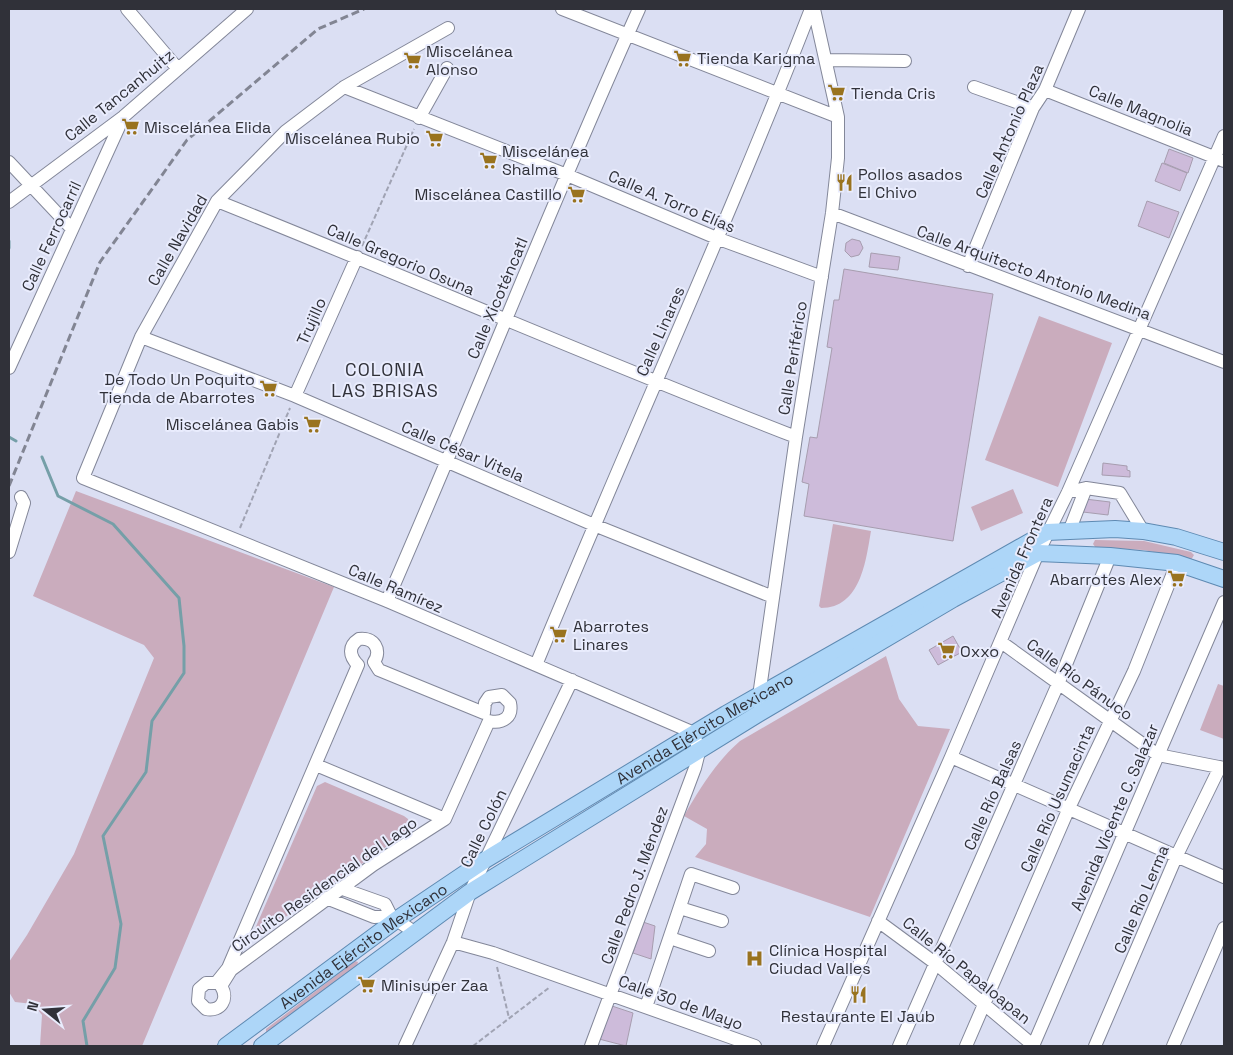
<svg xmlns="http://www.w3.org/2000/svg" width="1233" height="1055" viewBox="0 0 1233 1055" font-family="'Space Grotesk',sans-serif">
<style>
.green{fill:#caacbd}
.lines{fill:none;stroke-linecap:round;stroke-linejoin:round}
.stream{stroke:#759fa8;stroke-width:3}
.building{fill:#cdbbda;stroke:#a79daf}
.minor-casing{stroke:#838799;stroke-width:14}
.major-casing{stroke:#5e8ab2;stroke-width:18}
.path{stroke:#a0a3b3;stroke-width:2;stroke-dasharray:5 2.5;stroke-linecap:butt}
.minor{stroke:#fff;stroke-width:12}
.major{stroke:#add6f8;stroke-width:16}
.rail{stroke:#828593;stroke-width:3;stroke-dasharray:8 4;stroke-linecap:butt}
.labels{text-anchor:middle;stroke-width:4;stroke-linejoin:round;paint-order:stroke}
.poi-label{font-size:16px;fill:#303139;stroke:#e9ecfd;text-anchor:start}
.street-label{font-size:16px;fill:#303139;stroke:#e9ecfd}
.neighbourhood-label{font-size:18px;letter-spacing:1px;fill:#303139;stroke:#e9ecfd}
</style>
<rect width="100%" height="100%" fill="#dbdff3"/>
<path class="green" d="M 1039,316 L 1112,343 L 1058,487 L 985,460 Z
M 1013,489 L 1023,513 L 981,531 L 971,507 Z
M 76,491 L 334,587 L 142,1046 L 40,1046 L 42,1015 L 33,1004 L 15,1002 L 9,992 L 9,962 L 27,935 L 74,854 L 154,658 L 144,645 L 33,596 Z
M 833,524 L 871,531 C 866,560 861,608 821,608 L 819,606 Z
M 1095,540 L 1144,541 L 1191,552 L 1194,555 L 1191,560 L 1144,550 L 1096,548 L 1093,544 Z
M 886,656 L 899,699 L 918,726 L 950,729 L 870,917 L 695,857 L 706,844 L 707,829 L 684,816 C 700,788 716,762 740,741 Z
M 1218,684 L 1224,686 L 1224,739 L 1200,730 Z
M 325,782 L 404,816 L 408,819 L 409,827 L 403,835 L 258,936 L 254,931 L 317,786 Z
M 355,961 L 358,962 L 357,966 L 266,1033 L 266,1029 Z"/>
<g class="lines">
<path class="stream" d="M 9,241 L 9,248
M 9,437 L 16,441
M 42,457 L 58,496 L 113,524 L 179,598 L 184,646 L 184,673 L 152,721 L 146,772 L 103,836 L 121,924 L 115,968 L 83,1021 L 87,1046"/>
</g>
<path class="building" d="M 1169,149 L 1193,158 L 1188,173 L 1164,163 Z
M 1162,163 L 1187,173 L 1180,191 L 1155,181 Z
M 1147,201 L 1179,212 L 1169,238 L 1138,226 Z
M 852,239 L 860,241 L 863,248 L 859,255 L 851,257 L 845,251 L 846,243 Z
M 871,253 L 900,257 L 898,270 L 869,267 Z
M 844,269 L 993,294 L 953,541 L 804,516 L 809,484 L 802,482 L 810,437 L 817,438 L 832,348 L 827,347 L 834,300 L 839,300 Z
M 1103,463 L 1127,466 L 1127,470 L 1130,471 L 1130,477 L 1102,475 Z
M 1085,499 L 1110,502 L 1108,515 L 1083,512 Z
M 953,636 L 962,652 L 938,665 L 929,650 Z
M 643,922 L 655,926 L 651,959 L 633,953 Z
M 612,1006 L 633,1013 L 626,1046 L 599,1039 Z"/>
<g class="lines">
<defs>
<path id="minor" d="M 127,9 L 178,69
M 562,9 L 838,117
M 448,28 L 344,87 L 286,131 L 217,201 L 141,337 L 83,478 L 387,601 L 694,733 L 699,752 L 695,768 L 591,1046
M 827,60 L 905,61
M 344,87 L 567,175 L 719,239 L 822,277
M 974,87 L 1033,108
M 1045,90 L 1224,161
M 419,118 L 447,68
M 9,162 L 72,229
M 217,201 C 410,278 602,362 796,437
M 9,202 L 123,117 L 247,9
M 832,213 L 1224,362
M 968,266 L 1033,108 L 1045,90 L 1079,9
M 141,337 L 295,396 L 594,525 L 773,597
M 9,368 L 122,120
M 295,396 L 357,257
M 1068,492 L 1086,488 L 1120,493 L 1143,531
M 1070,529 L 1086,488
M 9,552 L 24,503 L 21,497
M 387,601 C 473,404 551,204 639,9
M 359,639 C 374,637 382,650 374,662 L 379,670 L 484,713 L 485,703 L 489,697 L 502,695 L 510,703 C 513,717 503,724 489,721 L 445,819 L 373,865 L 231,970 L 221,986 C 229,999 221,1012 206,1009 L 198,1001 L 199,989 L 206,983 L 216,983 L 228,968 L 358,665 C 349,656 348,646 359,639 Z
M 1001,642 L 1158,755 L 1224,768
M 536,665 C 626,446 725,230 811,9
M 758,703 L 796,437 L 832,213 L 838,158 L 838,117 L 814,9
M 951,757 L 1224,877
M 316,765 L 445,819
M 340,888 L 385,904 L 391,916 L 414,932
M 326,898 L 374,917 L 391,916
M 680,908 L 722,921
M 878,921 L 935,963 L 1034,1046
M 670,938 L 709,951
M 453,942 L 493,953 L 755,1046
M 646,1007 L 691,874 L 733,888
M 405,1046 L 453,942 L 470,892 L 572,680
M 823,1046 L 951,757 L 1038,553 L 1068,492 L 1224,136
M 899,1046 L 1058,684 L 1110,556
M 966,1046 L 1069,808 L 1134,671 L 1177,563
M 1033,1046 L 1224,602
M 1095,1046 L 1177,855 L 1220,767
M 1173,1046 L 1224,928"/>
<g id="major">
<path id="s1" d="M 226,1046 L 396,920 L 485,860 L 726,714 L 1047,532 L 1115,529 L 1143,531 L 1176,537 L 1224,552"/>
<path d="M 262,1046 L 470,892 L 758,714 L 953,599 L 1038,553 L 1110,556 L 1177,563 L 1224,579"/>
</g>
</defs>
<use href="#minor" class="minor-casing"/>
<use href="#major" class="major-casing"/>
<path class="path" d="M 362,246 L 414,129
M 240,528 L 290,408
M 497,967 L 509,1018
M 473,1046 L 550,987"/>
<use href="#minor" class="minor"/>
<use href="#major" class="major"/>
<path class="rail" d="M 9,486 L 100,262 L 187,140 L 318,29 L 364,9"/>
</g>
<defs>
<symbol id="supermarket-bare" viewBox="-9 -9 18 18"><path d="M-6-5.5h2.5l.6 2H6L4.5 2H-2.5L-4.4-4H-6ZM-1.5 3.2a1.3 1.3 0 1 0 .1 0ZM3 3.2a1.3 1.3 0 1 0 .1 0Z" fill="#99731f" stroke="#e9ecfd" stroke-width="2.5" paint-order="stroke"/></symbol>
<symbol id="restaurant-bare" viewBox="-9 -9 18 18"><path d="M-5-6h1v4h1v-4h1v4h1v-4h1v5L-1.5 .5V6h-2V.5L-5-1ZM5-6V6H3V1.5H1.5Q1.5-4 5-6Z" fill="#99731f" stroke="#e9ecfd" stroke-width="2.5" paint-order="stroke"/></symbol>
<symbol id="hospital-bare" viewBox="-9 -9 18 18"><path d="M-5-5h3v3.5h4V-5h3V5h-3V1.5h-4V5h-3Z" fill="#99731f" stroke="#e9ecfd" stroke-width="2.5" paint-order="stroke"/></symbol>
</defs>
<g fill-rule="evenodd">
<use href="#supermarket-bare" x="670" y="46" width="25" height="25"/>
<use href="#supermarket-bare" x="400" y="48" width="25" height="25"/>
<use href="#supermarket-bare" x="824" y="80" width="25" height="25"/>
<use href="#supermarket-bare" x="118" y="114" width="25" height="25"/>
<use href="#supermarket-bare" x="422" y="126" width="25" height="25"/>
<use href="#supermarket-bare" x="476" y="148" width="25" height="25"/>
<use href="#restaurant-bare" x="832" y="170" width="25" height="25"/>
<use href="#supermarket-bare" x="564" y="182" width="25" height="25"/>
<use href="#supermarket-bare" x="256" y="376" width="25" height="25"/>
<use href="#supermarket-bare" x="300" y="412" width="25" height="25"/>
<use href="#supermarket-bare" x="1164" y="566" width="25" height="25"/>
<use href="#supermarket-bare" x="546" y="622" width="25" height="25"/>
<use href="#supermarket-bare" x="934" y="638" width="25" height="25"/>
<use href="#hospital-bare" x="742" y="946" width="25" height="25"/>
<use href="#supermarket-bare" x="354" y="972" width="25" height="25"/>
<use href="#restaurant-bare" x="846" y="982" width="25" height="25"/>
</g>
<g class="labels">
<g class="poi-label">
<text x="426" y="57">Miscelánea<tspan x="426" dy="18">Alonso</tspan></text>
<text x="697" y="64">Tienda Karigma</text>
<text x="851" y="99">Tienda Cris</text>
<text x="144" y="133">Miscelánea Elida</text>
<text x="420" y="144" text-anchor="end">Miscelánea Rubio</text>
<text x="502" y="157">Miscelánea<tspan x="502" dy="18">Shalma</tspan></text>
<text x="858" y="180">Pollos asados<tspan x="858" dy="18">El Chivo</tspan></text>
<text x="562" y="200" text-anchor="end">Miscelánea Castillo</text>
<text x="255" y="385" text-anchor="end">De Todo Un Poquito<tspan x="255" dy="18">Tienda de Abarrotes</tspan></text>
<text x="299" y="430" text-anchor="end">Miscelánea Gabis</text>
<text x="1162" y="585" text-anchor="end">Abarrotes Alex</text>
<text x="573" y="632">Abarrotes<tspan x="573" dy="18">Linares</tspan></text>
<text x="960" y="657">Oxxo</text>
<text x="769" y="956">Clínica Hospital<tspan x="769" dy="18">Ciudad Valles</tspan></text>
<text x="381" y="991">Minisuper Zaa</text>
<text x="858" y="1022" text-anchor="middle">Restaurante El Jaub</text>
</g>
<g class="street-label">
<text transform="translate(119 95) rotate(-39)" y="6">Calle Tancanhuitz</text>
<text transform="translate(1141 110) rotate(22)" y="6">Calle Magnolia</text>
<text transform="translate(1009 131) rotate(-66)" y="6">Calle Antonio Plaza</text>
<text transform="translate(672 201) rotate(23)" y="6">Calle A. Torro Elías</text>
<text transform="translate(51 236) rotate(-65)" y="6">Calle Ferrocarril</text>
<text transform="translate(177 240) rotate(-60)" y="6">Calle Navidad</text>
<text transform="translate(401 259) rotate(23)" y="6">Calle Gregorio Osuna</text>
<text transform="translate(1034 272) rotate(20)" y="6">Calle Arquitecto Antonio Medina</text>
<text transform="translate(497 298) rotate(-67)" y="6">Calle Xicoténcatl</text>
<text transform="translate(311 321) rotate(-66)" y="6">Trujillo</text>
<text transform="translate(660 331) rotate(-66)" y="6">Calle Linares</text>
<text transform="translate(792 358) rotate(-81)" y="6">Calle Periférico</text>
<text transform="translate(463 451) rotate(23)" y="6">Calle César Vitela</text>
<text transform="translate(1021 557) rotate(-66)" y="6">Avenida Frontera</text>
<text transform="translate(396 588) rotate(23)" y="6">Calle Ramírez</text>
<text transform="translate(1080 679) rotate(36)" y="6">Calle Río Pánuco</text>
<text dy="6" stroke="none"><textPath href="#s1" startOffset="575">Avenida Ejército Mexicano</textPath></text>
<text transform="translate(992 795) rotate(-66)" y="6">Calle Río Balsas</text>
<text transform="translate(1057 798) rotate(-66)" y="6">Calle Río Usumacinta</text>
<text transform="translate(1114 817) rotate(-67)" y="6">Avenida Vicente C. Salazar</text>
<text transform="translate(483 828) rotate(-64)" y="6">Calle Colón</text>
<text transform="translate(324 884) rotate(-35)" y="6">Circuito Residencial del Lago</text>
<text transform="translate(634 885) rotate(-70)" y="6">Calle Pedro J. Méndez</text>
<text transform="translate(1141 899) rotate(-67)" y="6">Calle Río Lerma</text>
<text dy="6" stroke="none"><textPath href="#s1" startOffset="170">Avenida Ejército Mexicano</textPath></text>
<text transform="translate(967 970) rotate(39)" y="6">Calle Río Papaloapan</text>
<text transform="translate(681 1002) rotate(20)" y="6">Calle 30 de Mayo</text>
</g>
<g class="neighbourhood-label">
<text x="385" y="376">COLONIA<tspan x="385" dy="21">LAS BRISAS</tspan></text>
</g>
</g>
<rect width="1233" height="1055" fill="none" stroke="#303139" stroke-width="20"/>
<g transform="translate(45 1010) rotate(287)" stroke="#e9ecfd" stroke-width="4" paint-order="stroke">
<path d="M0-4L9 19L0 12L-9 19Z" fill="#303139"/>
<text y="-8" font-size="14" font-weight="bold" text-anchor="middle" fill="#303139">N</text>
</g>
</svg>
